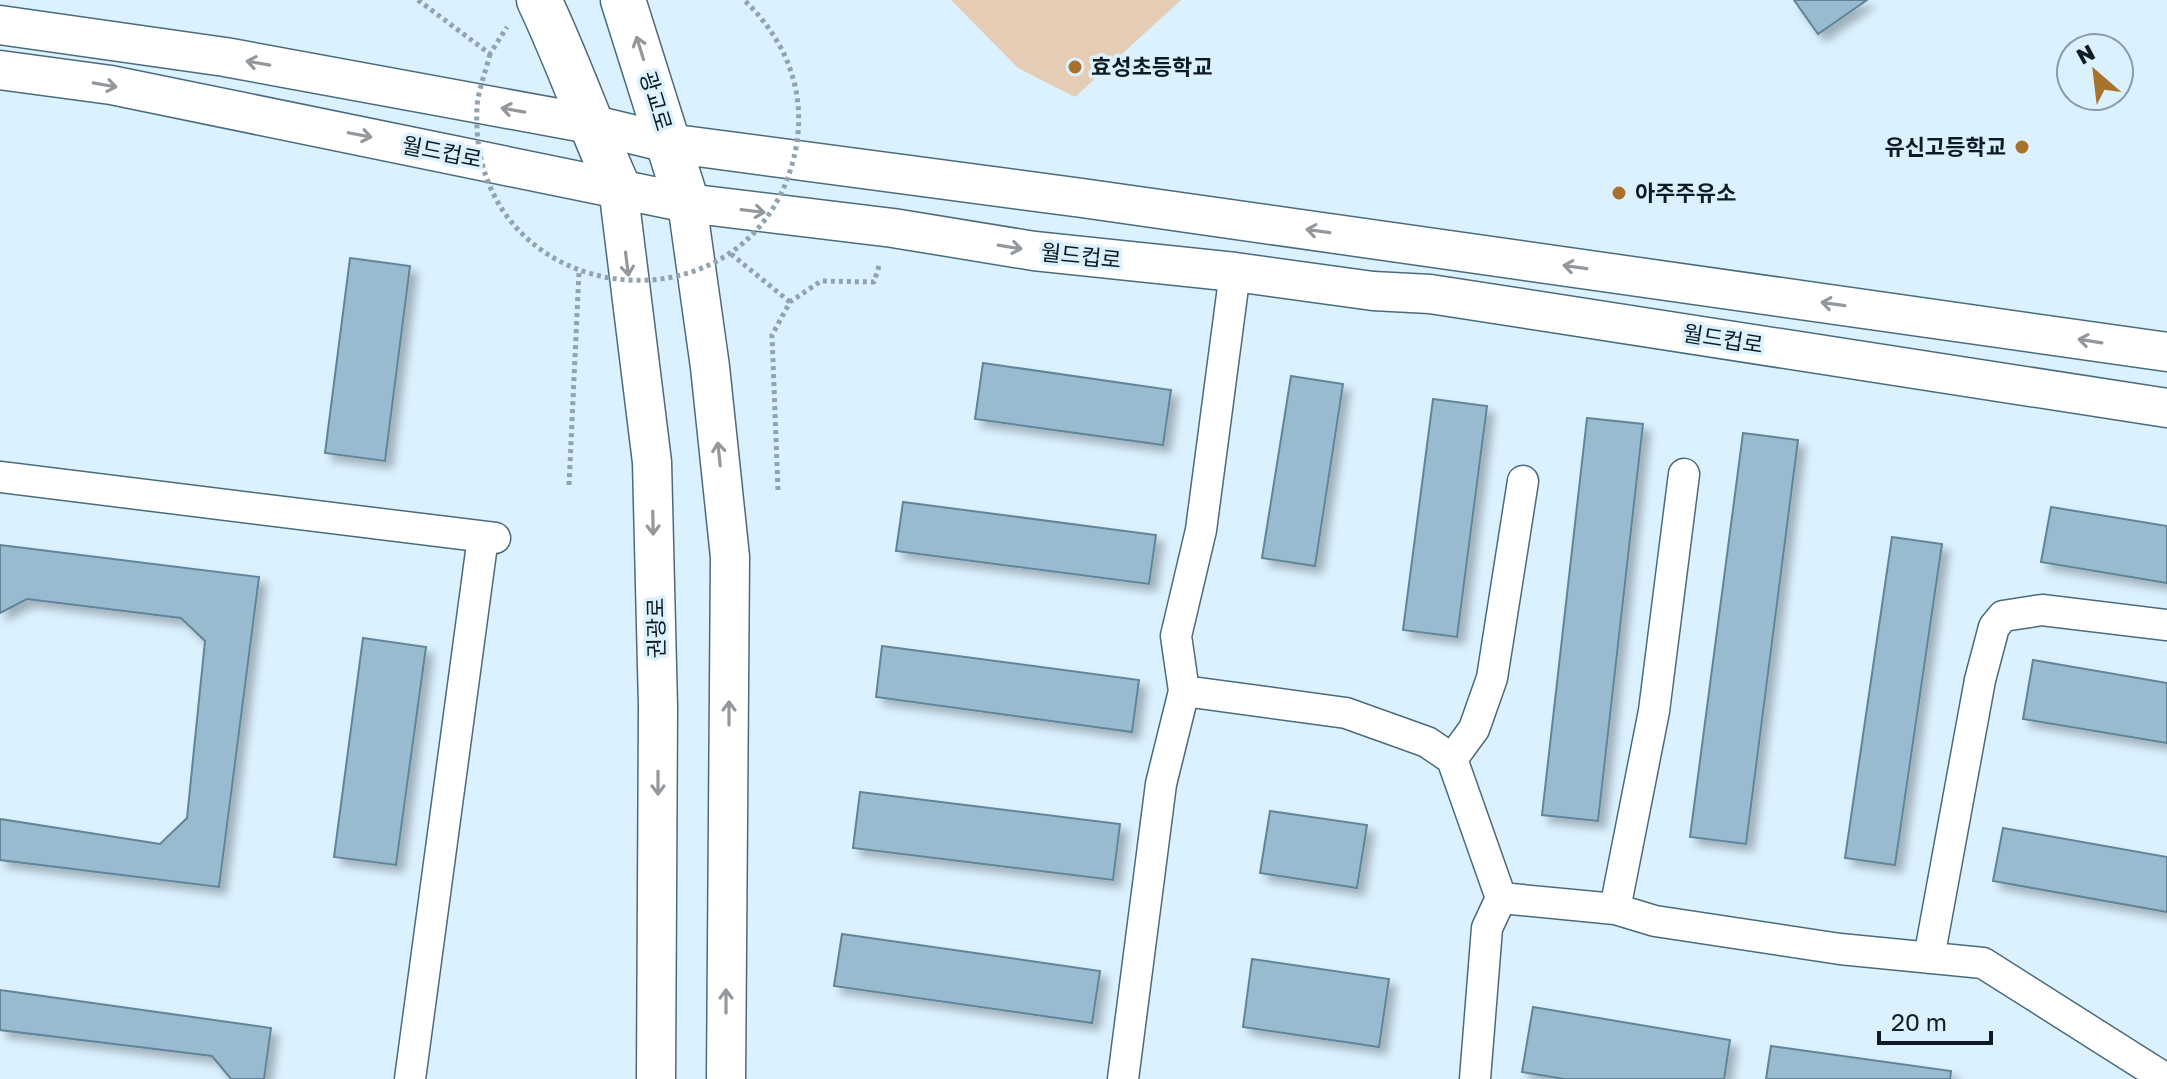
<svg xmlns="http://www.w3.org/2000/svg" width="2167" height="1079" viewBox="0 0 2167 1079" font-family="'Golos Text','Noto Sans KR',sans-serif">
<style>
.green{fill:#e4cdb4}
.building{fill:#98bbd0;stroke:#628498;stroke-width:2;filter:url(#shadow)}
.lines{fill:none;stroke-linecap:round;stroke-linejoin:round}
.minor-casing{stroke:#4a6b7e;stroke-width:33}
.tertiary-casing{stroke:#4a6b7e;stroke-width:41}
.secondary-casing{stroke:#4a6b7e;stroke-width:47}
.path{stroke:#90a3ae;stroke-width:5;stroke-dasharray:4 4;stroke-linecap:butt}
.minor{stroke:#fff;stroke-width:30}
.tertiary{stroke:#fff;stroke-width:38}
.secondary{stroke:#fff;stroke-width:44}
.path-bridge{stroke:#90a3ae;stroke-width:5;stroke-dasharray:4 4;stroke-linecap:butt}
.oneway{stroke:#93989c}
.poi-dot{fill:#a8722c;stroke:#dbf1fe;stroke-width:3}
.labels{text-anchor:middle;stroke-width:7;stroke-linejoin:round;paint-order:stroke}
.poi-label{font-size:22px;font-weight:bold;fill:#0e1b23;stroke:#dbf1fe;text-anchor:start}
.street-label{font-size:22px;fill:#0e1b23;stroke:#dbf1fe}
</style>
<defs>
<filter id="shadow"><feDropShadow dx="7" dy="7" stdDeviation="4" flood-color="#0004"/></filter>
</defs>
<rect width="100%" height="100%" fill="#dbf1fe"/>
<path class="green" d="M 951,0 L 1181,0 L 1075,97 L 1018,68 Z"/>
<path class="building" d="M 1794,0 L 1867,0 L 1818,34 Z
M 350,258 L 410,266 L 385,461 L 325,453 Z
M 983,363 L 1171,390 L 1163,445 L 975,419 Z
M 1291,376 L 1343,384 L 1315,566 L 1262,558 Z
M 1433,399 L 1487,406 L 1457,637 L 1403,630 Z
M 1587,418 L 1643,424 L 1598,821 L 1542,815 Z
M 1743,433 L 1798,440 L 1746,844 L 1690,837 Z
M 903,502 L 1156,535 L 1149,584 L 896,551 Z
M 2051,507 L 2167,526 L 2167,583 L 2041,562 Z
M 1892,537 L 1942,544 L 1895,865 L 1845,858 Z
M 0,545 L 259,577 L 219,887 L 0,860 L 0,819 L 160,844 L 187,818 L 205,641 L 181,618 L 27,599 L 0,613 Z
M 363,638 L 426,647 L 396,865 L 334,857 Z
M 882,646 L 1139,680 L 1132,732 L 876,697 Z
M 2033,660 L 2167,683 L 2167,743 L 2023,719 Z
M 860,792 L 1120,824 L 1113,880 L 853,848 Z
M 1270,811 L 1367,825 L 1357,888 L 1260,873 Z
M 2003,828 L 2167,857 L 2167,912 L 1993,881 Z
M 842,934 L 1100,971 L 1092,1023 L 834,986 Z
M 1252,959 L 1389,979 L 1379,1047 L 1243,1027 Z
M 0,990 L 271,1028 L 264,1079 L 231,1079 L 212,1056 L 0,1030 Z
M 1533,1007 L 1730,1040 L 1724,1079 L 1564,1079 L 1522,1072 Z
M 1771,1046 L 1951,1071 L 1950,1079 L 1766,1079 Z"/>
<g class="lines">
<defs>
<path id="minor" d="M 0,477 L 495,538
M 1184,691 L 1346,713 L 1427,742 L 1452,759 L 1501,898 L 1487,928 L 1475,1079
M 1452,759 L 1474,729 L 1492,678 L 1523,481
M 1501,898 L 1615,909 L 1655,921 L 1840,949 L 1983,963 L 2166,1079
M 1615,909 L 1654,711 L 1684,474
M 1929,958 L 1980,680 L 1994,627 L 2003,616 L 2042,610 L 2167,625
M 410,1079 L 483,537
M 1123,1079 L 1161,784 L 1184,691 L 1176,636 L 1201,530 L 1235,272"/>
<path id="tertiary" d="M 0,25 L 225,57 L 590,124 L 668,143 L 1082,198 L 2167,352
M 0,70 L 111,85 L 687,203 L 893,228 L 1034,251 L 1235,272 L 1373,291 L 1430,294 L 2167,408
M 618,187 L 652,462 L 658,707 L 656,1079
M 687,203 L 710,367 L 730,557 L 726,1079"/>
<path id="secondary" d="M 539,0 C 568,61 590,125 618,187
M 623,0 L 687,203"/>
</defs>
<use href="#minor" class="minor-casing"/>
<use href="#tertiary" class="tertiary-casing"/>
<use href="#secondary" class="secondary-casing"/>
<path class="path" d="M 418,0 L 490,54 L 507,27
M 731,254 L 790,302
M 569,485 L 579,272
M 778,490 L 772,335 L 790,302 L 821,281 L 874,282 L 880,263"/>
<use href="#minor" class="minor"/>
<use href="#tertiary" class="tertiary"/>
<use href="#secondary" class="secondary"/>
<path class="path-bridge" d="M 490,54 C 486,71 478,90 477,107 C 466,316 764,346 797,142 C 805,87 784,38 744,0"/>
</g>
<defs><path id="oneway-shaft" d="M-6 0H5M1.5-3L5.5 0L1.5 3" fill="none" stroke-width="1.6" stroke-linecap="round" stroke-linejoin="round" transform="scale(2)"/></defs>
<g class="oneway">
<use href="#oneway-shaft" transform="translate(640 48) rotate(-107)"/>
<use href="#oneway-shaft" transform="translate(258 63) rotate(-170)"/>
<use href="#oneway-shaft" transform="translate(105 85) rotate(10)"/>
<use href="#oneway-shaft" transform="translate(513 110) rotate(-170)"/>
<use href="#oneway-shaft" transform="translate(360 135) rotate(11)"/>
<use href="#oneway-shaft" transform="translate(753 211) rotate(7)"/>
<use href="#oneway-shaft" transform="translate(1318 231) rotate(-172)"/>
<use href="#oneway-shaft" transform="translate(1010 247) rotate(9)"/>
<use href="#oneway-shaft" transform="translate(627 264) rotate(83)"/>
<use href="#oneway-shaft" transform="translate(1575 267) rotate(-172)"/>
<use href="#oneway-shaft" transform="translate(1833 304) rotate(-172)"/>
<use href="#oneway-shaft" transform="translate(2090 341) rotate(-171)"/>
<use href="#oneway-shaft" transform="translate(719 454) rotate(-96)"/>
<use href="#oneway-shaft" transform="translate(653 523) rotate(89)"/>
<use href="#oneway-shaft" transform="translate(729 713) rotate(-90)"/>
<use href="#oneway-shaft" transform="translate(658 783) rotate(90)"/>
<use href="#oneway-shaft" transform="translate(726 1001) rotate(-90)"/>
</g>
<g class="poi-dot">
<circle cx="1075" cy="67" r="8"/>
<circle cx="2022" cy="147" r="8"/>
<circle cx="1619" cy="193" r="8"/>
</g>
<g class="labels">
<g class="poi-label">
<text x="1091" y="75">효성초등학교</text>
<text x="2006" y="155" text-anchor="end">유신고등학교</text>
<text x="1635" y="201">아주주유소</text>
</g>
<g class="street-label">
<text transform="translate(656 101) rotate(73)" y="8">광교로</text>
<text transform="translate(442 152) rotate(11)" y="8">월드컵로</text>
<text transform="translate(1081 256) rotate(6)" y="8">월드컵로</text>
<text transform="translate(1723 339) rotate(9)" y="8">월드컵로</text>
<text transform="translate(656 628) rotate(-91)" y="8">권광로</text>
</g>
</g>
<g transform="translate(2095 72) rotate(332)"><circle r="38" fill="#dbf1fe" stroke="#899ba6" stroke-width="2"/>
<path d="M0-6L14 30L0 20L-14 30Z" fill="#a8722c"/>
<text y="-12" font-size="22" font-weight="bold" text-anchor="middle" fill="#0e1b23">N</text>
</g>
<path d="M1879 1031v12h112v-12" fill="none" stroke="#0e1b23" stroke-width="4"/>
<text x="1891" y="1031" font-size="24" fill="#0e1b23" stroke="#dbf1fe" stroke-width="6" paint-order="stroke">20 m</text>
</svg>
